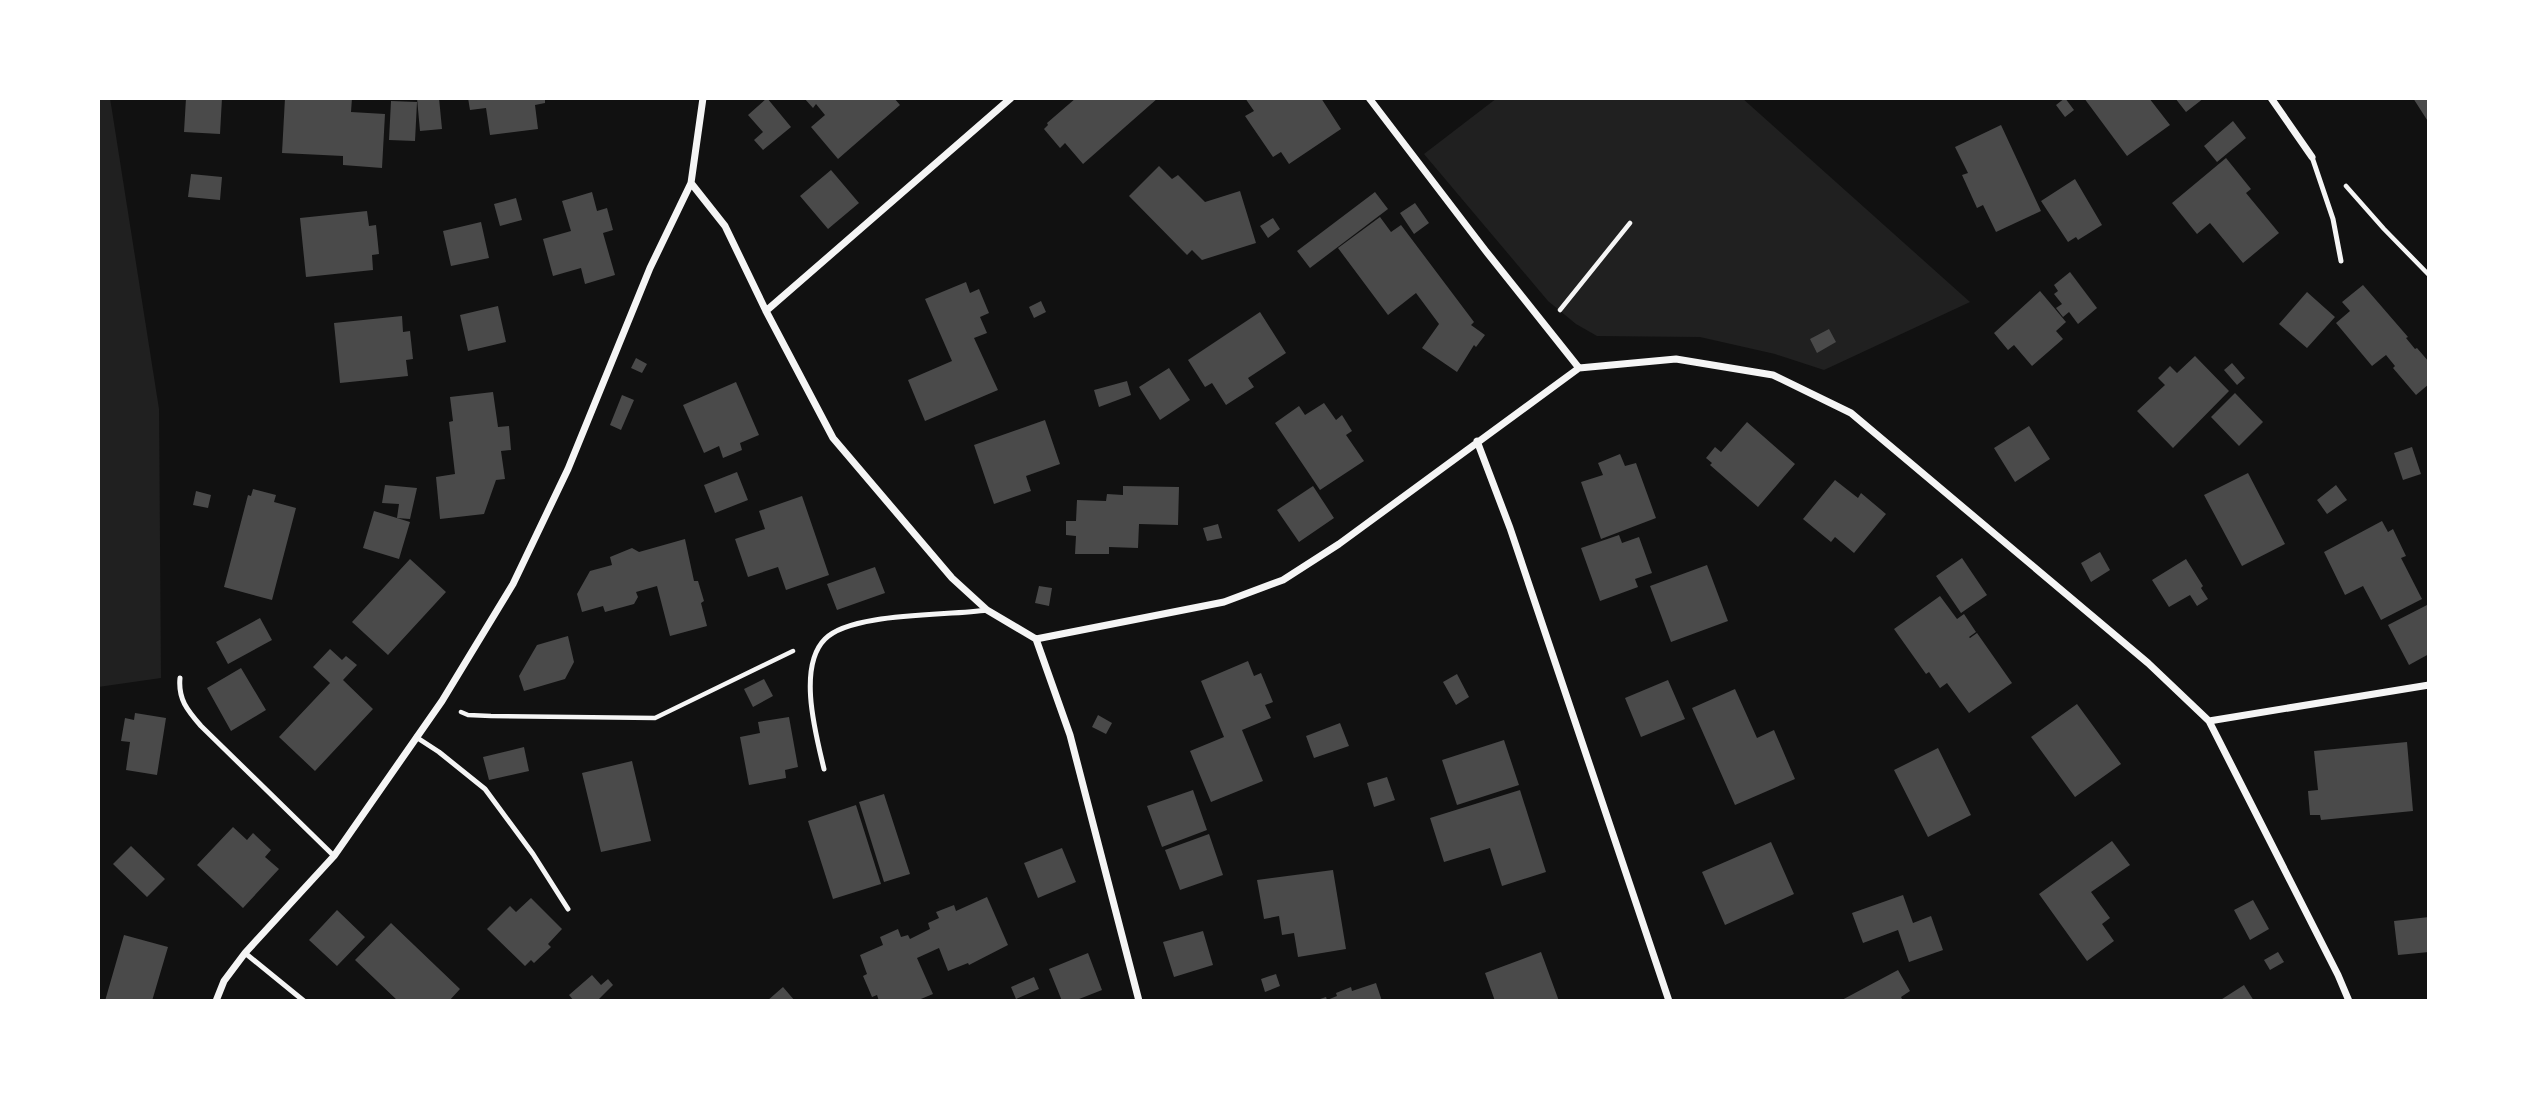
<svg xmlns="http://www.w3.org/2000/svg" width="2527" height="1099" viewBox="0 0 2527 1099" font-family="'Open Sans',sans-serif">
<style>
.green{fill:#202020}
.building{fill:#4a4a4a}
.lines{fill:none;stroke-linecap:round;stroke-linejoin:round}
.path{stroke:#f5f5f5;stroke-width:4.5}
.service{stroke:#f5f5f5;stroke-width:5}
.minor{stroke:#f5f5f5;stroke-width:7}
</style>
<rect width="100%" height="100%" fill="#111"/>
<path class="green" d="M 98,98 L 110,98 L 159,409 L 161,678 L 98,687 Z
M 1497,98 L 1742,98 L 1970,302 L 1824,370 L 1775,354 L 1700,337 L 1597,336 L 1576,324 L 1548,301 L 1424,154 Z"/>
<path class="building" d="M 186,98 L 222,98 L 220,134 L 184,132 Z
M 285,98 L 352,98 L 351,112 L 385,114 L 382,168 L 343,165 L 343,156 L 282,153 Z
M 417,98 L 439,98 L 442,129 L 420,131 Z
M 468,98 L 545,98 L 545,103 L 535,105 L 538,129 L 490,135 L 486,108 L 470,110 Z
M 767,98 L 791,127 L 763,150 L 754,140 L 763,132 L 748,115 Z
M 804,98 L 894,98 L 900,105 L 838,159 L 811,127 L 825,115 L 816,104 L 813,108 Z
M 1076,98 L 1158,98 L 1083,164 L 1065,143 L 1060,148 L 1044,129 L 1048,125 L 1047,123 Z
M 1245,98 L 1321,98 L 1341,129 L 1289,164 L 1281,152 L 1273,157 L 1245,116 L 1254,111 Z
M 2065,98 L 2074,110 L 2065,117 L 2056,105 Z
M 2084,98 L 2149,98 L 2170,125 L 2127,156 Z
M 2175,98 L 2204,98 L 2186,112 Z
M 2413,98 L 2429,98 L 2429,123 Z
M 391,101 L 417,102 L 415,141 L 389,140 Z
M 2233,121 L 2246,138 L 2217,162 L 2204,146 Z
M 2001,125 L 2041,211 L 1996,232 L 1983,205 L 1977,208 L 1962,175 L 1968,173 L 1955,147 Z
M 2226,158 L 2251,189 L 2246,193 L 2279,233 L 2243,263 L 2210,223 L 2197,234 L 2172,203 Z
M 1159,166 L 1172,179 L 1178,175 L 1205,202 L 1240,191 L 1256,243 L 1202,260 L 1192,250 L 1187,255 L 1129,196 Z
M 831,170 L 859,203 L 828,229 L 800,196 Z
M 191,174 L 222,177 L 220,200 L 188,197 Z
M 2075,179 L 2102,225 L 2078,240 L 2076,237 L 2068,242 L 2041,201 Z
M 592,192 L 597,211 L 607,208 L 613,230 L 603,233 L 615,275 L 585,284 L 581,268 L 553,276 L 543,239 L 571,231 L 562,201 Z
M 1375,192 L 1388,209 L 1310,268 L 1297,251 Z
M 516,198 L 522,220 L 500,226 L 494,204 Z
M 1415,203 L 1429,223 L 1414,234 L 1400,213 Z
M 367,211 L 369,226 L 376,225 L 379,254 L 372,255 L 373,270 L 306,277 L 300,218 Z
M 1380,217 L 1391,232 L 1401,225 L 1474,322 L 1471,325 L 1485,335 L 1476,347 L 1474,345 L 1457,372 L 1422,348 L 1439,324 L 1416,293 L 1388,315 L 1338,248 Z
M 1273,218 L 1280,229 L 1268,238 L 1260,226 Z
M 481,222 L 489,258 L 451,266 L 443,231 Z
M 2070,272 L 2097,308 L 2078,324 L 2069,312 L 2063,317 L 2056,308 L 2062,304 L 2054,294 L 2058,291 L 2054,285 Z
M 966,282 L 970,293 L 979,289 L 989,313 L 980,317 L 987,333 L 974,338 L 998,390 L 925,421 L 908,380 L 952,361 L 925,299 Z
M 2363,285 L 2408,337 L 2406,338 L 2415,349 L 2417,348 L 2429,362 L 2429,384 L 2416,395 L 2393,368 L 2395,366 L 2386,355 L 2372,366 L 2336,323 L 2350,311 L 2342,302 Z
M 2040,291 L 2066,322 L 2056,331 L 2063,339 L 2032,366 L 2014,345 L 2008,350 L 1994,333 Z
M 2307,292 L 2335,317 L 2307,348 L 2279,324 Z
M 1041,301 L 1046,312 L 1034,318 L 1029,307 Z
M 498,306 L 506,342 L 468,351 L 460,315 Z
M 1260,312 L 1286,353 L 1248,378 L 1254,387 L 1226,405 L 1212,383 L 1205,387 L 1188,360 Z
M 402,316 L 403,332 L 410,331 L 413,359 L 406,360 L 408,376 L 340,383 L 334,323 Z
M 1829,329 L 1836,342 L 1817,353 L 1810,339 Z
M 2195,356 L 2229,391 L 2173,448 L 2137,411 L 2165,385 L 2158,378 L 2170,366 L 2177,373 Z
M 636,358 L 647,364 L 642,373 L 631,368 Z
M 2232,363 L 2245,378 L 2237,385 L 2224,370 Z
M 1169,368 L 1190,400 L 1160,420 L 1139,387 Z
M 1127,381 L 1131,395 L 1099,407 L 1094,390 Z
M 736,382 L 759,435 L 740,443 L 742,450 L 723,458 L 719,446 L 704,453 L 683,405 Z
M 493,392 L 498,427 L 509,426 L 511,450 L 501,451 L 505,479 L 496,480 L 484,514 L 440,519 L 436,477 L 455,474 L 449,422 L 453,421 L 450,397 Z
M 2235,393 L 2263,422 L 2239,446 L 2211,417 Z
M 622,395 L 634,400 L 621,430 L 610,425 Z
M 1324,403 L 1336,420 L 1342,415 L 1352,431 L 1346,435 L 1364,461 L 1320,490 L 1275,423 L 1299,406 L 1305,415 Z
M 1045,420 L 1060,464 L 1026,476 L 1031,491 L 994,504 L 974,445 Z
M 1747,422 L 1795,464 L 1758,507 L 1710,465 L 1712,463 L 1706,458 L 1715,447 L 1721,452 Z
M 2029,426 L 2050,459 L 2015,482 L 1994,448 Z
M 2412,447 L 2421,474 L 2403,480 L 2394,453 Z
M 1620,454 L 1625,466 L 1636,463 L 1656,518 L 1601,539 L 1581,482 L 1603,475 L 1598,463 Z
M 737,472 L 748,500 L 715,513 L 704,485 Z
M 2248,473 L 2285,544 L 2242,566 L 2204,495 Z
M 1835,480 L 1858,498 L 1861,493 L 1886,514 L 1854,553 L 1835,537 L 1831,542 L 1803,519 Z
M 385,485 L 417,488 L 410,519 L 397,518 L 399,504 L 382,503 Z
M 2336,485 L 2347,500 L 2327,514 L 2317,500 Z
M 1123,486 L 1179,487 L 1178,525 L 1139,524 L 1138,548 L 1109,547 L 1109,554 L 1075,554 L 1076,536 L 1066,535 L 1066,521 L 1076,521 L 1077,500 L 1106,501 L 1107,494 L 1123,495 Z
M 1313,486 L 1334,518 L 1299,542 L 1277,510 Z
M 253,489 L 276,495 L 274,502 L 296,508 L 272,600 L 224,587 L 248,495 L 251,496 Z
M 196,491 L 211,495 L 208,508 L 193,505 Z
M 802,496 L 829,575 L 786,590 L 778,567 L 748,577 L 735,539 L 765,529 L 759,511 Z
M 374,511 L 410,522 L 399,559 L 363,548 Z
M 2382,521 L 2388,532 L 2393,529 L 2406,556 L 2401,558 L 2422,599 L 2381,620 L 2363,586 L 2345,595 L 2324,552 Z
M 1218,524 L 1222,538 L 1207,541 L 1203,528 Z
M 1619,535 L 1622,543 L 1639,537 L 1652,573 L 1635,579 L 1638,587 L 1600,601 L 1581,548 Z
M 685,539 L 694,581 L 698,581 L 704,601 L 701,603 L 707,626 L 670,636 L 657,586 L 636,592 L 638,597 L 634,604 L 605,612 L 603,606 L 582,612 L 577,594 L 590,571 L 612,565 L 610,557 L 632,548 L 639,552 Z
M 2100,552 L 2110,570 L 2091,582 L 2081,563 Z
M 1962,558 L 1987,595 L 1961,613 L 1936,576 Z
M 410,559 L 446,592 L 388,655 L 352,622 Z
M 2186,559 L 2203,586 L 2201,588 L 2208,599 L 2197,606 L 2190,595 L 2169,607 L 2152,580 Z
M 1707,565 L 1728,621 L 1671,642 L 1650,586 Z
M 875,567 L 885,593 L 837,610 L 827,584 Z
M 1039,586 L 1052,588 L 1049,606 L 1035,603 Z
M 1940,596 L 1957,619 L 1964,614 L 1976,632 L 1969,637 L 1970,638 L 1977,633 L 2012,683 L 1969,713 L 1947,683 L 1940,688 L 1929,672 L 1926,674 L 1894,629 Z
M 2429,604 L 2429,654 L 2409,665 L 2388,625 Z
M 260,618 L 272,640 L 228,664 L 216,642 Z
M 568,636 L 574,662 L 565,679 L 524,691 L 519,676 L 537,645 Z
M 330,649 L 342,660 L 346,656 L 357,665 L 343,680 L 373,709 L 315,771 L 279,737 L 330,683 L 313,667 Z
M 1248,661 L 1254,676 L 1261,673 L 1273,702 L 1265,705 L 1271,718 L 1242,730 L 1263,781 L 1211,802 L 1190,751 L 1224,737 L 1201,681 Z
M 241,668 L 266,710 L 231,731 L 207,688 Z
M 1457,674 L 1469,697 L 1456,705 L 1443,682 Z
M 764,679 L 773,696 L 753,707 L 744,689 Z
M 1668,680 L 1685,719 L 1641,737 L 1625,698 Z
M 1735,689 L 1757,738 L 1774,730 L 1795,779 L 1735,805 L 1692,708 Z
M 2077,704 L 2121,764 L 2075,797 L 2031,737 Z
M 135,713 L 166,718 L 157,775 L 126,770 L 130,742 L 121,741 L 125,718 L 134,720 Z
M 1098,715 L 1112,723 L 1106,734 L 1092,727 Z
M 789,717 L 798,767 L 785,770 L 786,778 L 749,785 L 740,737 L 760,733 L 758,722 Z
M 1340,723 L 1349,746 L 1314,758 L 1306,736 Z
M 1504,740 L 1519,785 L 1457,805 L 1442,760 Z
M 2407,742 L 2413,811 L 2321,820 L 2320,815 L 2310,815 L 2308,791 L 2318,790 L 2314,751 Z
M 524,747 L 529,771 L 489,780 L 483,757 Z
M 1938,748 L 1971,815 L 1928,837 L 1894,770 Z
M 632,761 L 651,841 L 601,852 L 582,773 Z
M 1387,777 L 1395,800 L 1374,807 L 1367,783 Z
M 1193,790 L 1207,830 L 1162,847 L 1147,806 Z
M 1520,790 L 1546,872 L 1502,886 L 1490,848 L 1444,862 L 1430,818 Z
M 884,794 L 910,874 L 884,882 L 859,802 Z
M 856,805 L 881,884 L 833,899 L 808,821 Z
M 233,827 L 247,840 L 253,833 L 271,850 L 265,857 L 279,869 L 243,908 L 197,865 Z
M 1209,834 L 1223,875 L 1180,890 L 1165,850 Z
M 2112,841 L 2130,865 L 2091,892 L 2110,918 L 2102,924 L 2114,941 L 2087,961 L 2039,894 Z
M 1771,842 L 1794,894 L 1725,925 L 1702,872 Z
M 131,846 L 165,879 L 147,897 L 113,864 Z
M 1062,848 L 1076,882 L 1038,898 L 1024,863 Z
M 1333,870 L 1346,949 L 1298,957 L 1294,933 L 1282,935 L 1279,916 L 1264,919 L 1257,880 Z
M 1903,895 L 1913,923 L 1931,916 L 1943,950 L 1909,962 L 1898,930 L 1863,943 L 1852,913 Z
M 987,897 L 1008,945 L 969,965 L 968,963 L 948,971 L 939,948 L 917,958 L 933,994 L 916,1001 L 879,1001 L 877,995 L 872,997 L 863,976 L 867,974 L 860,955 L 883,945 L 880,937 L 898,929 L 901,937 L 908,935 L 910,939 L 930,929 L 928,923 L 939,918 L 936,912 L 954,905 L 956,911 Z
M 531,898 L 562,929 L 548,944 L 551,947 L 534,963 L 531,960 L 525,966 L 487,929 L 510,906 L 516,912 Z
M 2253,900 L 2269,929 L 2250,940 L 2234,910 Z
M 337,910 L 365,937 L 337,966 L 309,940 Z
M 2429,917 L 2429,952 L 2398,955 L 2394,921 Z
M 391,923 L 460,989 L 449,1001 L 398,1001 L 355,960 Z
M 1203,931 L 1213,965 L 1174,977 L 1163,942 Z
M 124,935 L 168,947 L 152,1001 L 105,1001 Z
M 1541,952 L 1559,1001 L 1495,1001 L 1485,973 Z
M 2278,952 L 2284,962 L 2270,970 L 2264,960 Z
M 1088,953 L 1102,990 L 1074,1001 L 1062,1001 L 1049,969 Z
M 1898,970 L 1910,991 L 1901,997 L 1903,1001 L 1840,1001 Z
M 1276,974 L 1280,986 L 1265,992 L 1261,979 Z
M 592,975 L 601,985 L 608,979 L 613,985 L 597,1001 L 574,1001 L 569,995 Z
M 1034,977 L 1039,989 L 1016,999 L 1011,987 Z
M 1376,983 L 1382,1001 L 1314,1001 L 1326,997 L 1327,1000 L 1337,996 L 1336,993 L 1351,987 L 1352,991 Z
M 2244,985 L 2254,1001 L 2219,1001 Z
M 783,987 L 795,1001 L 767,1001 Z"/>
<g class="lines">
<path class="path" d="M 2346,186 L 2384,229 L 2429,275
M 1560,310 L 1630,223
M 461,712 L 468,715 L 491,716 L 655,718 L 793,651"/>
<path class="service" d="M 2312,157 L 2333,219 L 2341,261
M 180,678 C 178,699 187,710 201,726 L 334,856
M 416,737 L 439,752 L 485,789 L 533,854 L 568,909
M 824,769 C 816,735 797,667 825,639 C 851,612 948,616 987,610
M 245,953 L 304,1001"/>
<path class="minor" d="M 1369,98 L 1485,250 L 1579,368
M 2271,98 L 2312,157
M 691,183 L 725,226 L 766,311 L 833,438 L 952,578 L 987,610 L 1036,639 L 1070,735 L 1139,1001
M 766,311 L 1011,98
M 1477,441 L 1510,528 L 1669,1001
M 1036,639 L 1224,602 L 1283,580 L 1339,544 L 1579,368 L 1676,359 L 1773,375 L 1851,413 L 2148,663 L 2209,721 L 2338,975 L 2349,1001
M 2209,721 L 2429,685
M 216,1001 L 224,981 L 245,953 L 334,856 L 442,701 L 513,584 L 568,469 L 650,268 L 691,183 L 703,98"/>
</g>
<rect width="2527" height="1099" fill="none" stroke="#ffffff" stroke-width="200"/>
</svg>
